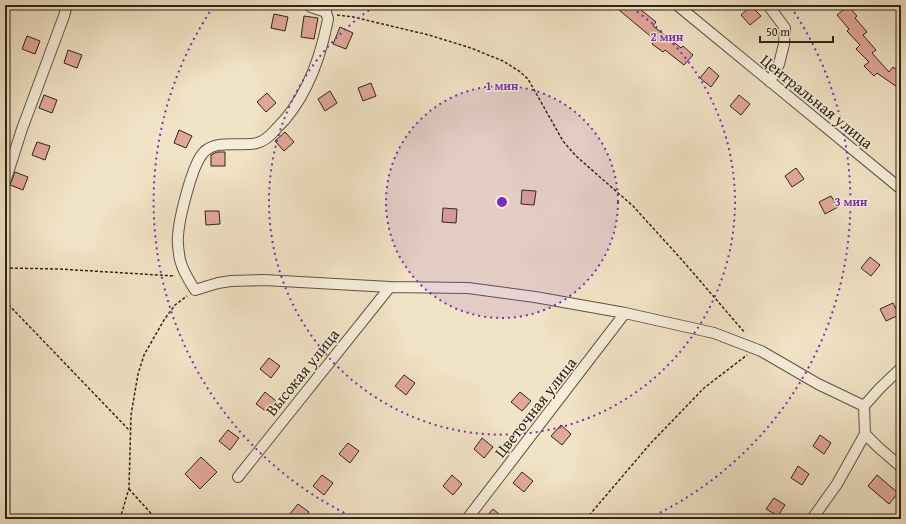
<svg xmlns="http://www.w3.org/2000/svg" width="906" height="524" viewBox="0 0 906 524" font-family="'Gentium Book Plus',serif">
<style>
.building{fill:#e2a89a;stroke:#2f2418}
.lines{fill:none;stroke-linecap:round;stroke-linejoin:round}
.minor-casing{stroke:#605443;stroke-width:12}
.path{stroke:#2f2418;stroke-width:1.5;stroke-dasharray:3 2;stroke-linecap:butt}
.minor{stroke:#f6edd9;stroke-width:10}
.ring{fill:none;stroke:#7b2cbf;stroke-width:2;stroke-dasharray:2 4}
.labels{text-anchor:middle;stroke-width:3;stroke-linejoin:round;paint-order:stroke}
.street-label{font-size:16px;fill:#2f2418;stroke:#f6edd9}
.centre{fill:#7b2cbf;stroke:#f6edd9;stroke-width:2}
.ring-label{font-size:12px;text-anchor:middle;font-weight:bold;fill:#7b2cbf;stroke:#f6edd9;stroke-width:3;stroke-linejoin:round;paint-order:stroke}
</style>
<rect width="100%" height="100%" fill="#f1e3c5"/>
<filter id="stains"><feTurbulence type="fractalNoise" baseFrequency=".005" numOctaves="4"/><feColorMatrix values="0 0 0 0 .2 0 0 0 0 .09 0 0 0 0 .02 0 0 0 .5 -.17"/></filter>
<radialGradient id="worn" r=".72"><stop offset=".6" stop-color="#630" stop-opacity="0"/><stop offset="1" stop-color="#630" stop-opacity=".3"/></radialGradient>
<path class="building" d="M 613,5 L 635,5 L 656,22 L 653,26 L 681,48 L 683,46 L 693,55 L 684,65 L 665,50 L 663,52 L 652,44 L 655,40 Z
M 751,6 L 761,16 L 750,25 L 741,15 Z
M 848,6 L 857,16 L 855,18 L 867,32 L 863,35 L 876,50 L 872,53 L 889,72 L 893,67 L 901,73 L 901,80 L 899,83 L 901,86 L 900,89 L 877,73 L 874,76 L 864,66 L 869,62 L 856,49 L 860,45 L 847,31 L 849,29 L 837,15 Z
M 274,14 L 288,17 L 285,31 L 271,28 Z
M 304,16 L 318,18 L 314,39 L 301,37 Z
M 340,27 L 353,33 L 346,49 L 333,44 Z
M 27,36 L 40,41 L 35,54 L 22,49 Z
M 68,50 L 82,55 L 77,68 L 64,63 Z
M 709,67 L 719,76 L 711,87 L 700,78 Z
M 371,83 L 376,96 L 363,101 L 358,88 Z
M 330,91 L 337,103 L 325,111 L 318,99 Z
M 267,93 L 276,103 L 266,112 L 257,102 Z
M 44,95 L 57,100 L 52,113 L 39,108 Z
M 739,95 L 750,104 L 741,115 L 730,106 Z
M 179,130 L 192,136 L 186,148 L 174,143 Z
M 285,132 L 294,142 L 284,151 L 275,141 Z
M 37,142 L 50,146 L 45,160 L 32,155 Z
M 217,152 L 225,152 L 225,166 L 211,166 L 211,155 Z
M 796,168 L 804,179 L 792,187 L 785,176 Z
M 15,172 L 28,177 L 23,190 L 10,185 Z
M 522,190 L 536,191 L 534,205 L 521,204 Z
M 831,196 L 838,207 L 825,214 L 819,202 Z
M 443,208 L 457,209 L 456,223 L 442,222 Z
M 205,211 L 219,211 L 220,224 L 206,225 Z
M 870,257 L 880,265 L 871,276 L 861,268 Z
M 893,303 L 899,315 L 886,321 L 880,309 Z
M 269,358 L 280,366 L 271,378 L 260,369 Z
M 404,375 L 415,383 L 406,395 L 395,386 Z
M 265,392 L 276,401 L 267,412 L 256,404 Z
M 520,392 L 531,401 L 522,411 L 511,402 Z
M 561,425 L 571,434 L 562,445 L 551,436 Z
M 228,430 L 239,438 L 230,450 L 219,441 Z
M 820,435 L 831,443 L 824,454 L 813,446 Z
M 482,438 L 493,447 L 484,458 L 474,449 Z
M 348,443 L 359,451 L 350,463 L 339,454 Z
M 201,457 L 217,472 L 200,489 L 185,474 Z
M 798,466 L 809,474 L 802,485 L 791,478 Z
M 522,472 L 533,481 L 524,492 L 513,483 Z
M 322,475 L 333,483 L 324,495 L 313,486 Z
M 452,475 L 462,484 L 453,495 L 443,486 Z
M 877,475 L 898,493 L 889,504 L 868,486 Z
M 774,498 L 785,505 L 778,516 L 766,509 Z
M 298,504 L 309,512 L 304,519 L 294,519 L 289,515 Z
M 493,509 L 505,519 L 484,519 Z"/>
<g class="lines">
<defs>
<path id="minor" d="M 309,5 L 311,7 L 326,12 L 328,19 L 327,24 C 319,63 305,101 276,129 C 271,135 265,141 257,143 C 241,147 217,139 204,152 C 192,164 179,219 178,236 C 177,243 179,254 180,260 C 183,271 189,281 195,290 L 218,283 L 231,281 L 264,280 L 390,287 L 468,288 L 535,297 L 625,313 L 714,333 L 761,351 L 818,384 L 864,406
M 677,5 L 901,189
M 768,5 L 785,28 L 784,44 L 779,64 L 770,82
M 5,182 L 22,129 L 64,16 L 67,5
M 865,434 L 878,447 L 901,467
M 238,477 L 390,287
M 467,519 L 625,313
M 812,519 L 837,484 L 865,434 L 864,406 L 880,388 L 901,368"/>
</defs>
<use href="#minor" class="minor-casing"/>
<path class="path" d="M 337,15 L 353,17 L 429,35 L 471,48 L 503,61 L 519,71 L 528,79 L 563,141 L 576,156 L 633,206 L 683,261 L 745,333
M 5,268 L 59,269 L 175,276
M 5,301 L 130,431
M 129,489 L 156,519
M 120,519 L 129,488 L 131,415 L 138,374 L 144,355 L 164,320 L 175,305 L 187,296
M 586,519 L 650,444 L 704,388 L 747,355"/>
<use href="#minor" class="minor"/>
</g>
<circle cx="502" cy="202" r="116" fill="#7b2cbf" fill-opacity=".12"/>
<g class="ring">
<circle cx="502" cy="202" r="116"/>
<path d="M627 5A233 233 0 1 1 377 5"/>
<path d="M355 518A349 349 0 0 1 213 7M791 7A349 349 0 0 1 649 518"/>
</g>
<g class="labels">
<g class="street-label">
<text transform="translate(817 101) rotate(39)" y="6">Центральная улица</text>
<text transform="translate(302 372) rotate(-51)" y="6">Высокая улица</text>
<text transform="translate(535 407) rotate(-52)" y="6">Цветочная улица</text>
</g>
</g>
<circle cx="502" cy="202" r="6" class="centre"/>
<g class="ring-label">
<text x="667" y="41">2 мин</text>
<text x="502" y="90">1 мин</text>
<text x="851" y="206">3 мин</text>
</g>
<rect width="906" height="524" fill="none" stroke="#f1e3c5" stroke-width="20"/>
<rect x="6" y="6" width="894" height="512" fill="none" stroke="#2f2418" stroke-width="2"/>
<rect x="10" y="10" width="886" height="504" fill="none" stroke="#2f2418"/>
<path d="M760 36v6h73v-6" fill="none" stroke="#2f2418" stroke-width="2"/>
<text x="766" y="36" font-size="12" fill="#2f2418" stroke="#f6edd9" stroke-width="3" paint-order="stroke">50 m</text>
<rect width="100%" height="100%" filter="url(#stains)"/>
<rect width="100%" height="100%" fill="url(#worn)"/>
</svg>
